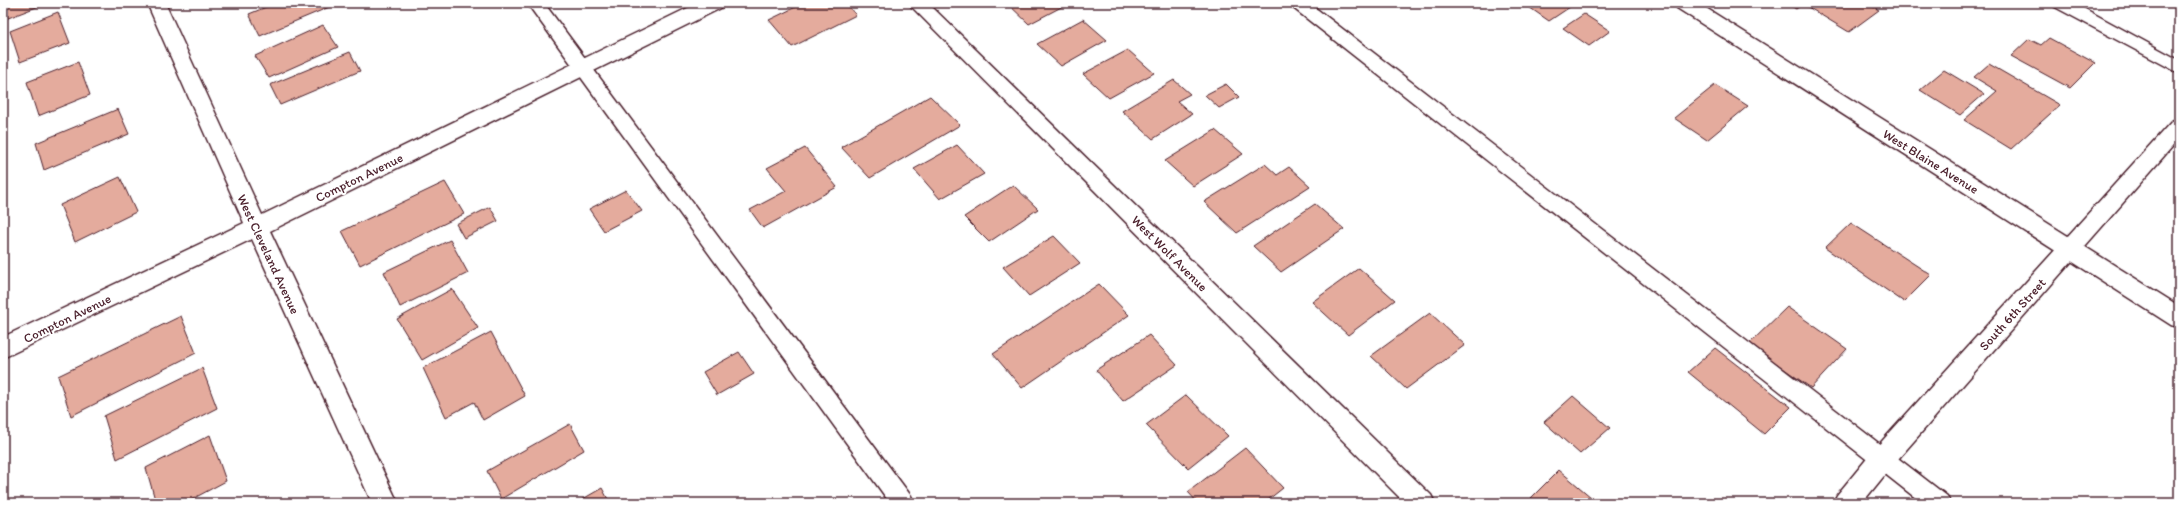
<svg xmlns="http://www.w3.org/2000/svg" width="2182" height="506" viewBox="0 0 2182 506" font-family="Itim,sans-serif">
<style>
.building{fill:#e4ab9d;stroke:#4a1f2b}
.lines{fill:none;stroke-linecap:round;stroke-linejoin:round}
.service-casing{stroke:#4a1f2b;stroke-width:3}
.minor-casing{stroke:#4a1f2b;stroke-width:3}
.tertiary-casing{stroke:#4a1f2b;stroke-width:3}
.service{fill:#fff;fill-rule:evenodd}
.minor{fill:#fff;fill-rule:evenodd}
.tertiary{fill:#fff;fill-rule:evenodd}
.labels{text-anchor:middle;stroke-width:4;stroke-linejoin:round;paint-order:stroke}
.street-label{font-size:13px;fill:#4a1f2b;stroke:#fff}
</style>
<rect width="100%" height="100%" fill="#fff"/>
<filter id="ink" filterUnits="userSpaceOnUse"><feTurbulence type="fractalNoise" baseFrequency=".025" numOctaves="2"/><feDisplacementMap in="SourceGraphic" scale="8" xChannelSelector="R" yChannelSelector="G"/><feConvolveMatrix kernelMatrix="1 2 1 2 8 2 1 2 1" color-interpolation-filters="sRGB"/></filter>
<g filter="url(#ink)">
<path class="building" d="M 3,3 L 47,3 L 3,20 Z
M 276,3 L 339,3 L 260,36 L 249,14 Z
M 804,3 L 845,3 L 856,15 L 792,47 L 769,20 Z
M 1007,3 L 1069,3 L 1029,24 Z
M 1523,3 L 1576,3 L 1549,21 Z
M 1786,3 L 1866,3 L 1879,10 L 1849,32 L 1803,4 L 1796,9 Z
M 58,12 L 70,43 L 20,62 L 10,31 Z
M 1584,14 L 1610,31 L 1589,46 L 1563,28 Z
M 1083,19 L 1107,40 L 1061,66 L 1037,44 Z
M 323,25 L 338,47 L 269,78 L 255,56 Z
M 2049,38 L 2095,63 L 2070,88 L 2011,56 L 2029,39 L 2041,45 Z
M 1128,50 L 1154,73 L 1109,98 L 1083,74 Z
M 350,52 L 360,71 L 280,105 L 270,85 Z
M 78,62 L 90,95 L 38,116 L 27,82 Z
M 1989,64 L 2060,105 L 2011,149 L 1964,120 L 1997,91 L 1974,77 Z
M 1944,70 L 1984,94 L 1960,115 L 1920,90 Z
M 1174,80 L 1190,94 L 1177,101 L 1192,114 L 1153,139 L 1122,111 Z
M 1226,84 L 1239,97 L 1219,108 L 1205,95 Z
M 1715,85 L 1748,106 L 1707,140 L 1674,118 Z
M 930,96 L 960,125 L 870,178 L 841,147 Z
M 118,109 L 129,134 L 44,170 L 36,143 Z
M 1215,130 L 1243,154 L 1193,186 L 1165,161 Z
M 957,145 L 984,174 L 940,199 L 914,169 Z
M 805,148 L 837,187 L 763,228 L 750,210 L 786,191 L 767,168 Z
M 1265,164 L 1277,175 L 1289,167 L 1310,186 L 1237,233 L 1204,202 Z
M 120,177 L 136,212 L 75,242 L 60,205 Z
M 445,182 L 464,214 L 360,265 L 342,231 Z
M 1013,185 L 1038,209 L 989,242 L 964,217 Z
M 626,190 L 642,211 L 604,231 L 589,209 Z
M 1315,204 L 1344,229 L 1281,272 L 1253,246 Z
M 490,207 L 498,221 L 464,238 L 456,224 Z
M 1851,223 L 1931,275 L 1904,302 L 1825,248 Z
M 1054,236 L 1080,263 L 1029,296 L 1003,267 Z
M 450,240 L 468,273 L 400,307 L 384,272 Z
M 1359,268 L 1395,300 L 1348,335 L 1312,302 Z
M 1099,284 L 1129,315 L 1022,388 L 993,354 Z
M 452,289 L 478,328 L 422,360 L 397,319 Z
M 1787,307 L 1847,349 L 1811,388 L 1749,344 Z
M 1430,313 L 1465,345 L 1406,389 L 1371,356 Z
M 181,316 L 196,353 L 71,416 L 58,376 Z
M 491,332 L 525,396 L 483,420 L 474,402 L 446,417 L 423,368 Z
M 1149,335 L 1177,365 L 1123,401 L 1096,370 Z
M 1715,348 L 1791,407 L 1764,434 L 1688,372 Z
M 739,352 L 754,374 L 717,395 L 703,372 Z
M 202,368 L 217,408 L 117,459 L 104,416 Z
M 1186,395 L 1228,436 L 1188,468 L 1146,425 Z
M 1573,396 L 1610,428 L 1580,454 L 1544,422 Z
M 570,424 L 584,450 L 501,499 L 487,471 Z
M 210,435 L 226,481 L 185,503 L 156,503 L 146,468 Z
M 1245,448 L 1283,488 L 1264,503 L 1198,503 L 1188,492 Z
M 1559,470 L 1598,503 L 1538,503 L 1531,498 Z
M 602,488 L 610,503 L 576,503 Z"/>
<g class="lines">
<defs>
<path id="service" d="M 527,3 L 544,3 L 911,496 L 914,503 L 890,503 Z
M 1290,3 L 1309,3 L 1947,496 L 1950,503 L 1922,503 L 1292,7 Z
M 2053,3 L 2074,3 L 2179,60 L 2179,73 L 2055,7 Z"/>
<path id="minor" d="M 147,3 L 165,3 L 262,215 L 698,3 L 723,3 L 721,8 L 270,231 L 398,503 L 372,503 L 252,239 L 3,358 L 3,337 L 244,223 Z
M 908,3 L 928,3 L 1431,495 L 1435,503 L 1405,503 Z
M 1675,3 L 1698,3 L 2179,306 L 2179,328 L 2171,325 L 1677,8 Z"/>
<path id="tertiary" d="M 2179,118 L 2179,139 L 1892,466 L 1862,503 L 1833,503 L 1837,495 L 1874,450 L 2172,121 Z"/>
</defs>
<use href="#service" class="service-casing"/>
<use href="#minor" class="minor-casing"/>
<use href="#tertiary" class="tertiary-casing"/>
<use href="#service" class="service"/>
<use href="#minor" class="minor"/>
<use href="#tertiary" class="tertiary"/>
</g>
</g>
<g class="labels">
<g class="street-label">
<text transform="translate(1931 161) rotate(32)" y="5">West Blaine Avenue</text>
<text transform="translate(359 177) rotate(-26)" y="5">Compton Avenue</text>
<text transform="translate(1170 253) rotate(45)" y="5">West Wolf Avenue</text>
<text transform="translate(269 254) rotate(65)" y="5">West Cleveland Avenue</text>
<text transform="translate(2012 314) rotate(-48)" y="5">South 6th Street</text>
<text transform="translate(67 318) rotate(-26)" y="5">Compton Avenue</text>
</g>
</g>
<rect width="2182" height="506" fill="none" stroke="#fff" stroke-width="16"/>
<rect x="8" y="8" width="2166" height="490" fill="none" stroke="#4a1f2b" stroke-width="1.5" filter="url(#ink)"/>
</svg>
